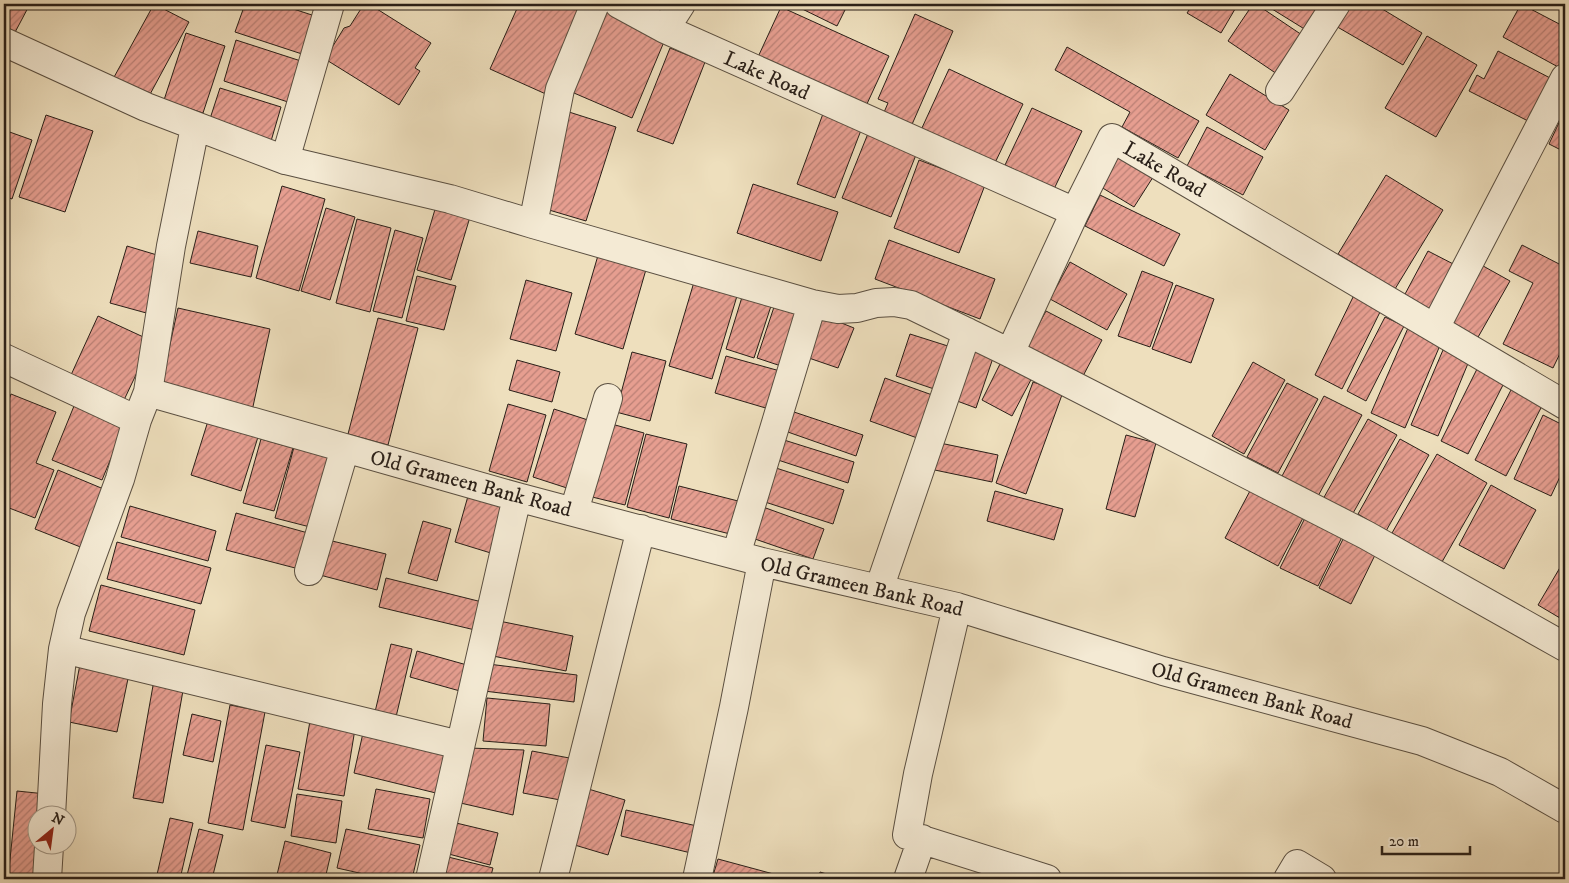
<svg xmlns="http://www.w3.org/2000/svg" width="1569" height="883" viewBox="0 0 1569 883" font-family="'IM FELL DW Pica',serif">
<style>
.building{fill:url(#building-hatch);stroke:#291f18}
.lines{fill:none;stroke-linecap:round;stroke-linejoin:round}
.minor-casing{stroke:#5a4f41;stroke-width:30}
.minor{stroke:#f4ead4;stroke-width:28}
.labels{text-anchor:middle;stroke-width:4;stroke-linejoin:round;paint-order:stroke}
.street-label{font-size:21px;fill:#291f18;stroke:#f4ead4}
</style>
<defs>
<pattern id="building-hatch" width="6" height="6" patternUnits="userSpaceOnUse" patternTransform="scale(1.25)"><rect width="6" height="6" fill="#e69e90"/><path d="M-1 1l2-2M0 6l6-6M5 7l2-2" fill="none" stroke="#ba8075"/></pattern>
</defs>
<rect width="100%" height="100%" fill="#eedfbd"/>
<filter id="stains"><feTurbulence type="fractalNoise" baseFrequency=".004" numOctaves="4"/><feColorMatrix values="0 0 0 0 .2 0 0 0 0 .09 0 0 0 0 .02 0 0 0 .5 -.17"/></filter>
<radialGradient id="worn" r=".72"><stop offset=".6" stop-color="#630" stop-opacity="0"/><stop offset="1" stop-color="#630" stop-opacity=".3"/></radialGradient>
<path class="building" d="M 4,4 L 30,4 L 12,38 L 4,34 Z
M 154,4 L 189,22 L 148,98 L 113,79 Z
M 245,4 L 278,4 L 315,16 L 302,54 L 235,32 Z
M 296,4 L 320,4 L 317,11 Z
M 364,4 L 369,4 L 431,43 L 415,68 L 420,71 L 399,105 L 325,59 L 344,28 L 350,26 Z
M 519,4 L 588,4 L 548,95 L 490,69 Z
M 792,4 L 848,4 L 837,26 Z
M 1179,4 L 1238,4 L 1221,33 L 1187,13 L 1189,10 Z
M 1253,4 L 1256,4 L 1305,37 L 1280,76 L 1228,41 Z
M 1264,4 L 1323,4 L 1306,30 Z
M 1346,4 L 1374,4 L 1422,33 L 1403,65 L 1334,25 Z
M 1521,4 L 1565,27 L 1565,59 L 1560,68 L 1503,37 Z
M 781,7 L 889,56 L 866,106 L 758,57 Z
M 601,9 L 666,37 L 632,118 L 567,90 Z
M 915,14 L 953,31 L 910,129 L 882,117 L 888,103 L 878,99 Z
M 186,33 L 225,46 L 203,113 L 164,100 Z
M 1427,36 L 1477,65 L 1436,137 L 1385,108 Z
M 236,40 L 304,62 L 291,103 L 224,81 Z
M 1067,47 L 1199,121 L 1178,158 L 1122,127 L 1130,112 L 1055,70 Z
M 670,48 L 705,62 L 673,144 L 637,131 Z
M 1498,51 L 1554,80 L 1532,123 L 1469,91 L 1477,75 L 1484,79 Z
M 949,69 L 1023,104 L 994,165 L 921,130 Z
M 1230,74 L 1289,110 L 1265,150 L 1206,115 Z
M 220,88 L 281,107 L 269,148 L 207,128 Z
M 1032,108 L 1082,131 L 1054,189 L 1005,165 Z
M 1565,110 L 1565,152 L 1549,144 Z
M 824,111 L 863,125 L 835,198 L 797,184 Z
M 569,112 L 616,127 L 586,221 L 539,207 Z
M 46,115 L 93,131 L 65,212 L 19,197 Z
M 1207,127 L 1263,157 L 1243,195 L 1187,166 Z
M 4,130 L 32,140 L 12,199 L 4,196 Z
M 869,131 L 918,150 L 891,217 L 842,198 Z
M 1117,151 L 1155,174 L 1134,207 L 1096,184 Z
M 919,160 L 985,185 L 959,253 L 894,228 Z
M 1386,175 L 1443,210 L 1395,289 L 1338,254 Z
M 753,184 L 838,212 L 821,261 L 737,233 Z
M 282,186 L 325,199 L 299,291 L 256,278 Z
M 1100,195 L 1180,234 L 1164,266 L 1085,226 Z
M 436,206 L 470,217 L 451,280 L 417,270 Z
M 326,208 L 355,217 L 330,300 L 301,291 Z
M 357,219 L 391,228 L 370,312 L 336,303 Z
M 395,230 L 423,238 L 402,318 L 373,311 Z
M 198,231 L 258,246 L 251,277 L 190,263 Z
M 889,240 L 995,279 L 980,319 L 875,279 Z
M 1522,245 L 1565,267 L 1565,343 L 1553,368 L 1503,344 L 1533,283 L 1509,271 Z
M 127,246 L 167,258 L 150,314 L 110,303 Z
M 1428,251 L 1463,269 L 1439,314 L 1404,296 Z
M 599,252 L 647,266 L 623,349 L 575,334 Z
M 1070,262 L 1127,294 L 1107,330 L 1050,299 Z
M 1476,262 L 1510,281 L 1477,339 L 1443,320 Z
M 1142,271 L 1173,283 L 1150,347 L 1118,336 Z
M 417,276 L 456,286 L 444,330 L 406,321 Z
M 526,280 L 572,293 L 556,351 L 510,339 Z
M 694,282 L 737,296 L 712,379 L 669,366 Z
M 1176,285 L 1214,299 L 1191,363 L 1152,349 Z
M 1355,293 L 1383,306 L 1342,389 L 1315,375 Z
M 742,297 L 771,306 L 754,358 L 726,349 Z
M 774,307 L 801,316 L 784,367 L 757,358 Z
M 178,308 L 270,329 L 252,411 L 160,390 Z
M 1046,311 L 1102,340 L 1083,376 L 1027,346 Z
M 819,314 L 854,328 L 838,368 L 803,356 Z
M 98,316 L 152,341 L 124,400 L 71,375 Z
M 1385,317 L 1404,326 L 1366,401 L 1347,391 Z
M 378,318 L 418,328 L 388,445 L 348,434 Z
M 1408,328 L 1441,343 L 1405,428 L 1371,413 Z
M 910,334 L 951,347 L 937,390 L 896,376 Z
M 968,342 L 995,352 L 976,408 L 949,398 Z
M 1443,350 L 1469,361 L 1438,436 L 1411,425 Z
M 632,352 L 666,361 L 650,421 L 616,412 Z
M 726,356 L 780,371 L 769,409 L 715,393 Z
M 1003,358 L 1034,374 L 1012,416 L 982,400 Z
M 517,360 L 560,372 L 552,402 L 509,390 Z
M 1253,362 L 1285,380 L 1244,454 L 1212,436 Z
M 1477,369 L 1504,383 L 1468,454 L 1441,441 Z
M 885,378 L 935,396 L 920,439 L 870,421 Z
M 1033,382 L 1063,392 L 1026,494 L 996,483 Z
M 1287,383 L 1318,399 L 1278,473 L 1247,457 Z
M 1512,388 L 1543,404 L 1506,476 L 1475,460 Z
M 11,394 L 56,412 L 36,463 L 54,470 L 35,518 L 4,506 L 4,413 Z
M 1324,396 L 1362,415 L 1317,498 L 1281,478 Z
M 508,404 L 546,415 L 527,482 L 489,471 Z
M 74,406 L 124,427 L 102,480 L 52,460 Z
M 554,409 L 591,421 L 570,489 L 533,477 Z
M 791,411 L 863,435 L 856,456 L 785,431 Z
M 1543,415 L 1565,426 L 1565,466 L 1551,496 L 1514,479 Z
M 1368,419 L 1397,435 L 1352,515 L 1323,499 Z
M 208,421 L 258,437 L 241,491 L 191,475 Z
M 608,423 L 644,433 L 625,505 L 588,496 Z
M 646,434 L 687,444 L 669,518 L 627,507 Z
M 1126,435 L 1156,443 L 1135,517 L 1106,509 Z
M 261,439 L 293,448 L 274,511 L 243,503 Z
M 1400,439 L 1429,455 L 1386,531 L 1358,514 Z
M 784,440 L 854,462 L 848,483 L 778,460 Z
M 935,442 L 998,455 L 992,482 L 930,469 Z
M 294,447 L 333,458 L 314,528 L 275,518 Z
M 1437,454 L 1487,483 L 1442,562 L 1392,533 Z
M 776,468 L 844,490 L 833,524 L 765,502 Z
M 58,470 L 106,490 L 83,548 L 35,529 Z
M 1491,485 L 1536,510 L 1504,569 L 1459,545 Z
M 679,486 L 742,502 L 734,535 L 671,519 Z
M 1251,489 L 1304,516 L 1278,566 L 1225,538 Z
M 995,491 L 1063,509 L 1054,540 L 987,521 Z
M 468,496 L 508,508 L 494,554 L 455,542 Z
M 130,506 L 216,531 L 208,561 L 121,537 Z
M 763,507 L 824,529 L 813,559 L 752,538 Z
M 236,513 L 308,533 L 299,569 L 226,550 Z
M 1306,516 L 1343,535 L 1318,586 L 1280,568 Z
M 423,521 L 451,529 L 437,581 L 408,573 Z
M 1344,537 L 1376,553 L 1351,604 L 1319,588 Z
M 324,539 L 386,554 L 377,590 L 316,574 Z
M 117,542 L 211,568 L 201,604 L 107,579 Z
M 1565,559 L 1565,621 L 1538,605 Z
M 386,578 L 482,602 L 475,630 L 379,607 Z
M 101,585 L 195,610 L 184,655 L 89,631 Z
M 499,621 L 573,636 L 566,671 L 493,656 Z
M 391,644 L 412,649 L 396,717 L 375,712 Z
M 417,651 L 467,665 L 460,691 L 410,677 Z
M 81,659 L 130,669 L 117,732 L 69,722 Z
M 488,664 L 577,675 L 574,702 L 484,691 Z
M 154,680 L 184,685 L 163,803 L 133,798 Z
M 487,698 L 550,704 L 546,746 L 483,741 Z
M 230,705 L 265,712 L 243,830 L 208,823 Z
M 192,714 L 221,721 L 213,762 L 183,755 Z
M 310,721 L 355,729 L 344,796 L 298,789 Z
M 363,733 L 450,753 L 440,794 L 354,773 Z
M 266,745 L 300,752 L 285,828 L 251,821 Z
M 469,748 L 524,750 L 513,815 L 456,802 Z
M 532,751 L 580,760 L 571,802 L 523,793 Z
M 585,788 L 625,800 L 608,855 L 568,843 Z
M 376,789 L 430,799 L 423,838 L 368,829 Z
M 17,791 L 46,794 L 38,816 L 39,879 L 8,879 Z
M 297,794 L 342,801 L 336,843 L 291,836 Z
M 626,810 L 697,826 L 691,853 L 621,836 Z
M 170,818 L 193,823 L 180,879 L 156,879 Z
M 452,822 L 498,833 L 490,865 L 445,853 Z
M 199,829 L 223,835 L 212,879 L 186,879 Z
M 346,829 L 420,845 L 412,879 L 386,879 L 337,868 Z
M 285,841 L 331,853 L 325,879 L 276,879 Z
M 444,856 L 493,868 L 490,879 L 439,879 Z
M 718,859 L 792,879 L 712,879 Z
M 820,872 L 843,879 L 818,879 Z"/>
<g class="lines">
<defs>
<path id="minor" d="M 619,4 L 665,29 L 1075,212 L 1112,138 L 1565,405
M 665,29 L 681,4
M 4,42 L 146,107 L 285,160 L 450,199 L 533,224 L 812,304 L 838,309 L 857,308 L 876,303 L 894,302 L 911,305 L 1010,353 L 1366,535 L 1565,647
M 1280,91 L 1336,4
M 285,160 L 330,4
M 533,224 L 560,89 L 595,4
M 1435,328 L 1565,78
M 1010,353 L 1075,212
M 4,358 L 137,420
M 148,392 L 517,497 L 762,562 L 957,607 L 1163,671 L 1422,741 L 1500,772 L 1565,809
M 574,511 L 608,398
M 736,555 L 812,304
M 309,571 L 345,448
M 879,589 L 967,332
M 957,607 L 918,774 L 907,835 L 1047,879
M 63,649 L 460,745
M 51,816 L 57,704 L 63,649 L 71,613 L 120,479 L 137,420 L 148,392 L 171,246 L 195,127
M 47,879 L 49,846
M 430,879 L 517,497
M 553,879 L 641,529
M 697,879 L 734,707 L 762,562
M 908,879 L 922,839
M 1288,879 L 1297,864 L 1322,879"/>
</defs>
<use href="#minor" class="minor-casing"/>
<use href="#minor" class="minor"/>
</g>
<g class="labels">
<g class="street-label">
<text transform="translate(767 75) rotate(24)" y="7">Lake Road</text>
<text transform="translate(1165 169) rotate(30)" y="7">Lake Road</text>
<text transform="translate(471 483) rotate(15)" y="7">Old Grameen Bank Road</text>
<text transform="translate(862 586) rotate(13)" y="7">Old Grameen Bank Road</text>
<text transform="translate(1252 695) rotate(15)" y="7">Old Grameen Bank Road</text>
</g>
</g>
<rect width="1569" height="883" fill="none" stroke="#eedfbd" stroke-width="20"/>
<rect x="5" y="5" width="1559" height="873" fill="none" stroke="#291f18" stroke-width="2.5"/>
<rect x="10" y="10" width="1549" height="863" fill="none" stroke="#291f18"/>
<g transform="translate(52 830) rotate(29)"><circle r="24" fill="#f4ead4" stroke="#a39989"/>
<path d="M0-4L9 19L0 12L-9 19Z" fill="#8f2418"/>
<text y="-8" font-size="14" font-weight="bold" text-anchor="middle" fill="#291f18">N</text>
</g>
<path d="M1382 846v8h88v-8" fill="none" stroke="#291f18" stroke-width="2.5"/>
<text x="1389" y="846" font-size="15" fill="#291f18" stroke="#f4ead4" stroke-width="4" paint-order="stroke">20 m</text>
<rect width="100%" height="100%" filter="url(#stains)"/>
<rect width="100%" height="100%" fill="url(#worn)"/>
</svg>
